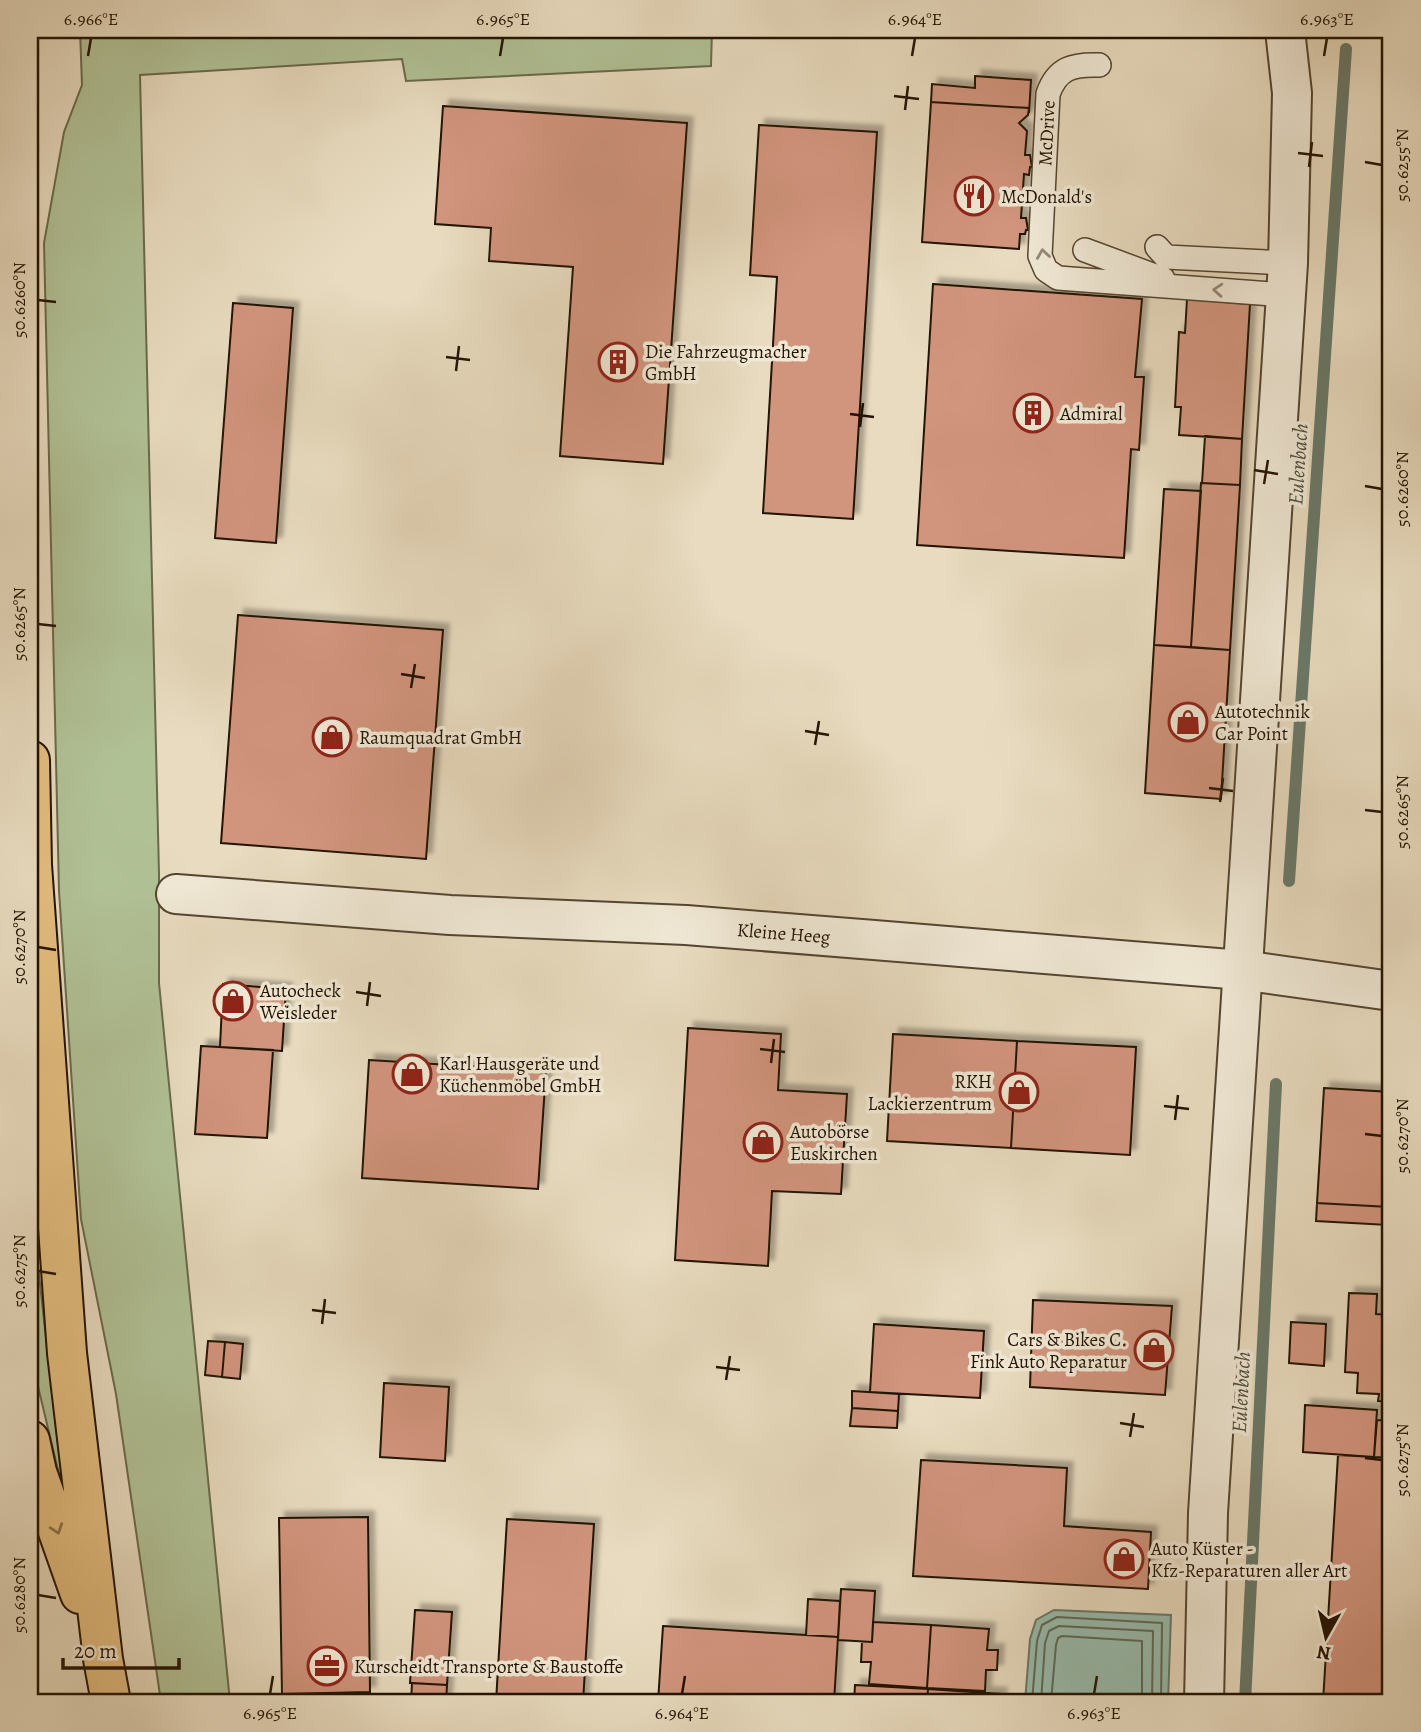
<svg xmlns="http://www.w3.org/2000/svg" width="1421" height="1732" viewBox="0 0 1421 1732" font-family="Alegreya,serif">
<style>
.green{fill:#b1c196;stroke:#6a6a4b;stroke-width:2}
.water{fill:#98bcad;stroke:#697868;stroke-width:2}
.lines{fill:none;stroke-linecap:round;stroke-linejoin:round}
.shore{stroke:#5e6856;stroke-width:2}
.stream{stroke:#697868;stroke-width:12}
.building{fill:#d1947d;stroke:#231300;stroke-width:2;filter:url(#shadow)}
.lane-casing{stroke:#544530;stroke-width:26}
.street-casing{stroke:#544530;stroke-width:42}
.primary-casing{stroke:#231300;stroke-width:42}
.lane{stroke:#f0e8d5;stroke-width:23}
.street{stroke:#f0e8d5;stroke-width:38}
.primary{stroke:#e4be80;stroke-width:38}
.oneway{stroke:#948875}
.oneway2{stroke:#8d7146}
.ticks{fill:none;stroke:#231300;stroke-width:2.5}
.labels{text-anchor:middle;stroke-width:7;stroke-linejoin:round;paint-order:stroke}
.street-label{font-size:19px;fill:#231300;stroke:#f0e8d5}
.poi-label{font-size:19px;fill:#231300;stroke:#f0e8d5;text-anchor:start}
.water-label{font-size:21px;font-style:italic;fill:#4c4e3d;stroke:#f0e8d5}
.neatline{fill:none;stroke:#231300;stroke-width:2.5}
.ticks-label{font-size:18px;text-anchor:middle;fill:#231300}
</style>
<defs>
<filter id="shadow"><feDropShadow dx="6" dy="-6" stdDeviation="2" flood-color="#0004"/></filter>
</defs>
<rect width="100%" height="100%" fill="#e8dbbf"/>
<filter id="stains"><feTurbulence type="fractalNoise" baseFrequency=".00286" numOctaves="4"/><feColorMatrix values="0 0 0 0 .2 0 0 0 0 .09 0 0 0 0 .02 0 0 0 .5 -.17"/></filter>
<radialGradient id="worn" r=".72"><stop offset=".6" stop-color="#630" stop-opacity="0"/><stop offset="1" stop-color="#630" stop-opacity=".3"/></radialGradient>
<path class="green" d="M 80,30 L 712,30 L 711,66 L 406,81 L 402,59 L 140,75 L 159,874 L 159,983 L 230,1702 L 161,1702 L 116,1394 L 81,1219 L 59,891 L 44,243 L 64,132 L 82,85 Z
M 30,1175 L 36,1248 L 63,1491 L 30,1353 Z"/>
<path class="water" d="M 1054,1610 L 1171,1615 L 1168,1702 L 1025,1702 L 1030,1639 L 1036,1620 Z"/>
<g class="lines">
<path class="shore" d="M 1032,1702 L 1037,1641 L 1042,1625 L 1057,1617 L 1162,1623 L 1161,1702
M 1041,1702 L 1045,1643 L 1049,1631 L 1059,1626 L 1153,1631 L 1152,1702
M 1051,1702 L 1056,1645 L 1058,1638 L 1062,1636 L 1142,1641 L 1142,1702"/>
<path class="stream" d="M 1289,881 L 1346,49
M 1245,1702 L 1276,1084"/>
</g>
<path class="building" d="M 975,76 L 1031,80 L 1029,113 L 1029,108 L 931,102 L 932,84 L 975,88 Z
M 931,102 L 1029,108 L 1028,115 L 1019,123 L 1027,131 L 1025,155 L 1030,155 L 1032,167 L 1030,167 L 1029,175 L 1024,174 L 1021,218 L 1026,218 L 1028,230 L 1026,230 L 1025,234 L 1020,234 L 1019,249 L 922,242 Z
M 443,106 L 687,123 L 663,464 L 560,456 L 573,267 L 489,261 L 491,228 L 435,224 Z
M 759,125 L 877,132 L 853,519 L 763,513 L 777,277 L 750,275 Z
M 933,284 L 1142,299 L 1135,377 L 1144,377 L 1139,450 L 1131,449 L 1124,558 L 917,545 Z
M 1187,299 L 1250,304 L 1242,439 L 1179,435 L 1181,407 L 1175,407 L 1179,332 L 1185,333 Z
M 233,303 L 293,308 L 276,543 L 215,538 Z
M 1205,436 L 1242,439 L 1240,485 L 1202,483 Z
M 1201,483 L 1240,485 L 1230,650 L 1191,647 Z
M 1164,489 L 1201,491 L 1191,647 L 1154,645 Z
M 238,615 L 443,630 L 426,859 L 221,843 Z
M 1154,645 L 1230,650 L 1221,799 L 1145,793 Z
M 223,984 L 286,989 L 282,1051 L 220,1047 Z
M 688,1028 L 781,1034 L 778,1090 L 847,1094 L 841,1194 L 772,1191 L 768,1266 L 675,1260 Z
M 893,1034 L 1017,1041 L 1011,1148 L 887,1141 Z
M 1017,1041 L 1136,1047 L 1130,1155 L 1011,1148 Z
M 201,1046 L 273,1050 L 267,1138 L 195,1134 Z
M 369,1060 L 546,1071 L 538,1189 L 362,1178 Z
M 1324,1088 L 1391,1092 L 1389,1207 L 1317,1203 Z
M 1391,1168 L 1391,1207 L 1389,1207 Z
M 1317,1203 L 1389,1207 L 1388,1225 L 1316,1221 Z
M 1349,1293 L 1377,1294 L 1376,1314 L 1391,1315 L 1391,1402 L 1378,1401 L 1379,1394 L 1357,1393 L 1358,1373 L 1345,1372 Z
M 1033,1300 L 1172,1306 L 1165,1395 L 1030,1387 Z
M 1291,1322 L 1326,1324 L 1324,1366 L 1289,1363 Z
M 874,1324 L 984,1331 L 980,1398 L 870,1392 Z
M 208,1341 L 225,1342 L 222,1377 L 205,1375 Z
M 225,1342 L 243,1344 L 240,1379 L 222,1377 Z
M 384,1383 L 449,1387 L 445,1461 L 380,1457 Z
M 852,1391 L 899,1394 L 898,1411 L 852,1408 Z
M 1305,1405 L 1377,1410 L 1374,1457 L 1303,1452 Z
M 852,1408 L 898,1411 L 897,1428 L 850,1426 Z
M 1377,1420 L 1391,1421 L 1391,1458 L 1374,1457 Z
M 1338,1455 L 1391,1458 L 1391,1702 L 1323,1702 Z
M 921,1460 L 1067,1468 L 1064,1526 L 1151,1532 L 1148,1589 L 913,1576 Z
M 368,1517 L 370,1692 L 282,1694 L 279,1518 Z
M 507,1519 L 594,1524 L 583,1702 L 496,1702 Z
M 841,1589 L 875,1591 L 872,1642 L 838,1640 Z
M 808,1599 L 840,1601 L 838,1637 L 806,1635 Z
M 415,1610 L 452,1612 L 447,1685 L 410,1683 Z
M 873,1622 L 931,1625 L 927,1688 L 869,1684 L 871,1662 L 861,1662 L 862,1642 L 872,1642 Z
M 931,1625 L 989,1629 L 987,1650 L 998,1650 L 997,1670 L 986,1670 L 985,1691 L 927,1688 Z
M 663,1626 L 838,1637 L 834,1702 L 658,1702 Z
M 412,1683 L 447,1685 L 446,1702 L 411,1702 Z
M 855,1685 L 928,1689 L 927,1702 L 854,1702 Z
M 928,1689 L 1001,1694 L 1000,1702 L 927,1702 Z"/>
<g class="lines">
<defs>
<path id="lane" d="M 1099,65 C 1073,64 1057,68 1048,94 L 1040,256 L 1046,270 L 1058,278 L 1286,295
M 1157,247 L 1166,257 L 1288,263
M 1085,250 L 1163,279"/>
<g id="street">
<path id="s1" d="M 176,894 L 450,915 L 686,925 L 874,940 L 1242,970 L 1391,991"/>
<path d="M 1204,1702 L 1208,1513 L 1288,263 L 1292,93 L 1285,30"/>
</g>
<path id="primary" d="M 30,760 L 32,865 L 67,1353 L 103,1659 L 111,1702
M 30,1440 L 37,1472 L 80,1594"/>
</defs>
<use href="#lane" class="lane-casing"/>
<use href="#street" class="street-casing"/>
<use href="#primary" class="primary-casing"/>
<use href="#lane" class="lane"/>
<use href="#street" class="street"/>
<use href="#primary" class="primary"/>
</g>
<defs><path id="oneway-chevron" d="M-2-3.5L2.5 0L-2 3.5" fill="none" stroke-width="1.6" stroke-linecap="round" stroke-linejoin="round" transform="scale(1.75)"/></defs>
<g class="oneway">
<use href="#oneway-chevron" transform="translate(1043 254) rotate(-98)"/>
<use href="#oneway-chevron" transform="translate(1218 290) rotate(-176)"/>
</g>
<use class="oneway2" href="#oneway-chevron" transform="translate(57 1529) rotate(71)"/>
<path class="ticks" d="M 88,56 L 91,38M 500,56 L 503,38M 912,56 L 915,38M 1324,56 L 1327,38M 894,96 L 919,99M 905,110 L 908,86M 1298,153 L 1323,156M 1365,162 L 1382,165M 1309,167 L 1312,142M 38,300 L 56,302M 446,357 L 470,360M 456,371 L 459,346M 850,414 L 874,417M 860,427 L 863,403M 1254,470 L 1278,474M 1264,484 L 1268,460M 1365,486 L 1382,489M 38,624 L 56,626M 401,674 L 425,678M 411,688 L 415,664M 805,731 L 829,735M 815,745 L 819,721M 1209,788 L 1233,791M 1220,802 L 1223,778M 1365,810 L 1382,812M 38,947 L 56,950M 356,992 L 381,996M 367,1006 L 370,982M 760,1049 L 785,1052M 771,1063 L 774,1039M 1164,1106 L 1189,1109M 1175,1120 L 1178,1095M 1365,1134 L 1382,1136M 38,1271 L 56,1274M 312,1310 L 336,1313M 322,1324 L 325,1299M 716,1367 L 740,1370M 726,1380 L 730,1356M 1120,1423 L 1144,1427M 1130,1437 L 1134,1413M 1365,1458 L 1382,1460M 38,1595 L 56,1598M 270,1694 L 273,1676M 682,1694 L 685,1676M 1094,1694 L 1097,1676"/>
<defs>
<symbol id="restaurant-ring" viewBox="-11 -11 22 22"><circle r="9.5" fill="#f0e8d5" stroke="#8f2418" stroke-width="1.5"/><path d="M-5-6h1v4h1v-4h1v4h1v-4h1v5L-1.5 .5V6h-2V.5L-5-1ZM5-6V6H3V1.5H1.5Q1.5-4 5-6Z" fill="#8f2418"/></symbol>
<symbol id="building-ring" viewBox="-11 -11 22 22"><circle r="9.5" fill="#f0e8d5" stroke="#8f2418" stroke-width="1.5"/><path d="M-4-6H4V6H1V3H-1V6H-4ZM-2.5-4.3h1.7v1.8h-1.7ZM.8-4.3h1.7v1.8H.8ZM-2.5-1h1.7V.8h-1.7ZM.8-1h1.7V.8H.8Z" fill="#8f2418"/></symbol>
<symbol id="shop-ring" viewBox="-11 -11 22 22"><circle r="9.5" fill="#f0e8d5" stroke="#8f2418" stroke-width="1.5"/><path d="M-5-2.5h2.3a2.7 3.5 0 0 1 5.4 0H5L5.5 6h-11ZM-1.5-2.5h3a1.5 2.3 0 0 0-3 0Z" fill="#8f2418"/></symbol>
<symbol id="office-ring" viewBox="-11 -11 22 22"><circle r="9.5" fill="#f0e8d5" stroke="#8f2418" stroke-width="1.5"/><path d="M-6-3h4V-5.5h4V-3h4V5H-6ZM-1-4.5V-3h2v-1.5ZM-6 0V1H6V0Z" fill="#8f2418"/></symbol>
</defs>
<g fill-rule="evenodd">
<use href="#restaurant-ring" x="952" y="174" width="44" height="44"/>
<use href="#building-ring" x="596" y="340" width="44" height="44"/>
<use href="#building-ring" x="1011" y="391" width="44" height="44"/>
<use href="#shop-ring" x="1166" y="700" width="44" height="44"/>
<use href="#shop-ring" x="310" y="715" width="44" height="44"/>
<use href="#shop-ring" x="211" y="979" width="44" height="44"/>
<use href="#shop-ring" x="390" y="1052" width="44" height="44"/>
<use href="#shop-ring" x="997" y="1070" width="44" height="44"/>
<use href="#shop-ring" x="741" y="1120" width="44" height="44"/>
<use href="#shop-ring" x="1132" y="1328" width="44" height="44"/>
<use href="#shop-ring" x="1102" y="1537" width="44" height="44"/>
<use href="#office-ring" x="305" y="1644" width="44" height="44"/>
</g>
<g class="labels">
<g class="street-label">
<text transform="translate(1046 133) rotate(-87)" y="7">McDrive</text>
<text dy="7" stroke="none"><textPath href="#s1" startOffset="609">Kleine Heeg</textPath></text>
</g>
<g class="poi-label">
<text x="1001" y="203">McDonald's</text>
<text x="645" y="358">Die Fahrzeugmacher<tspan x="645" dy="22">GmbH</tspan></text>
<text x="1060" y="420">Admiral</text>
<text x="1215" y="718">Autotechnik<tspan x="1215" dy="22">Car Point</tspan></text>
<text x="359" y="744">Raumquadrat GmbH</text>
<text x="260" y="997">Autocheck<tspan x="260" dy="22">Weisleder</tspan></text>
<text x="439" y="1070">Karl Hausgeräte und<tspan x="439" dy="22">Küchenmöbel GmbH</tspan></text>
<text x="992" y="1088" text-anchor="end">RKH<tspan x="992" dy="22">Lackierzentrum</tspan></text>
<text x="790" y="1138">Autobörse<tspan x="790" dy="22">Euskirchen</tspan></text>
<text x="1127" y="1346" text-anchor="end">Cars &amp; Bikes C.<tspan x="1127" dy="22">Fink Auto Reparatur</tspan></text>
<text x="1151" y="1555">Auto Küster -<tspan x="1151" dy="22">Kfz-Reparaturen aller Art</tspan></text>
<text x="354" y="1673">Kurscheidt Transporte &amp; Baustoffe</text>
</g>
<g class="water-label">
<text transform="translate(1298 464) rotate(-86)" y="7">Eulenbach</text>
<text transform="translate(1241 1392) rotate(-87)" y="7">Eulenbach</text>
</g>
</g>
<rect width="1421" height="1732" fill="none" stroke="#e8dbbf" stroke-width="77"/>
<g transform="translate(1326 1637) rotate(188)" stroke="#f0e8d5" stroke-width="5" paint-order="stroke">
<path d="M0-5L12 26L0 18L-12 26Z" fill="#231300"/>
<text y="-10" font-size="19" font-weight="bold" text-anchor="middle" fill="#231300">N</text>
</g>
<path d="M63 1658v10h116v-10" fill="none" stroke="#231300" stroke-width="3.5"/>
<text x="74" y="1658" font-size="21" fill="#231300" stroke="#f0e8d5" stroke-width="5" paint-order="stroke">20 m</text>
<rect x="38" y="38" width="1344" height="1656" class="neatline"/>
<g class="ticks-label">
<text x="91" y="25">6.966°E</text>
<text x="503" y="25">6.965°E</text>
<text x="915" y="25">6.964°E</text>
<text x="1327" y="25">6.963°E</text>
<text transform="translate(1402 165) rotate(-90)" y="6">50.6255°N</text>
<text transform="translate(19 300) rotate(-90)" y="6">50.6260°N</text>
<text transform="translate(1402 489) rotate(-90)" y="6">50.6260°N</text>
<text transform="translate(19 624) rotate(-90)" y="6">50.6265°N</text>
<text transform="translate(1402 812) rotate(-90)" y="6">50.6265°N</text>
<text transform="translate(19 947) rotate(-90)" y="6">50.6270°N</text>
<text transform="translate(1402 1136) rotate(-90)" y="6">50.6270°N</text>
<text transform="translate(19 1271) rotate(-90)" y="6">50.6275°N</text>
<text transform="translate(1402 1460) rotate(-90)" y="6">50.6275°N</text>
<text transform="translate(19 1595) rotate(-90)" y="6">50.6280°N</text>
<text x="270" y="1719">6.965°E</text>
<text x="682" y="1719">6.964°E</text>
<text x="1094" y="1719">6.963°E</text>
</g>
<rect width="100%" height="100%" filter="url(#stains)"/>
<rect width="100%" height="100%" fill="url(#worn)"/>
</svg>
